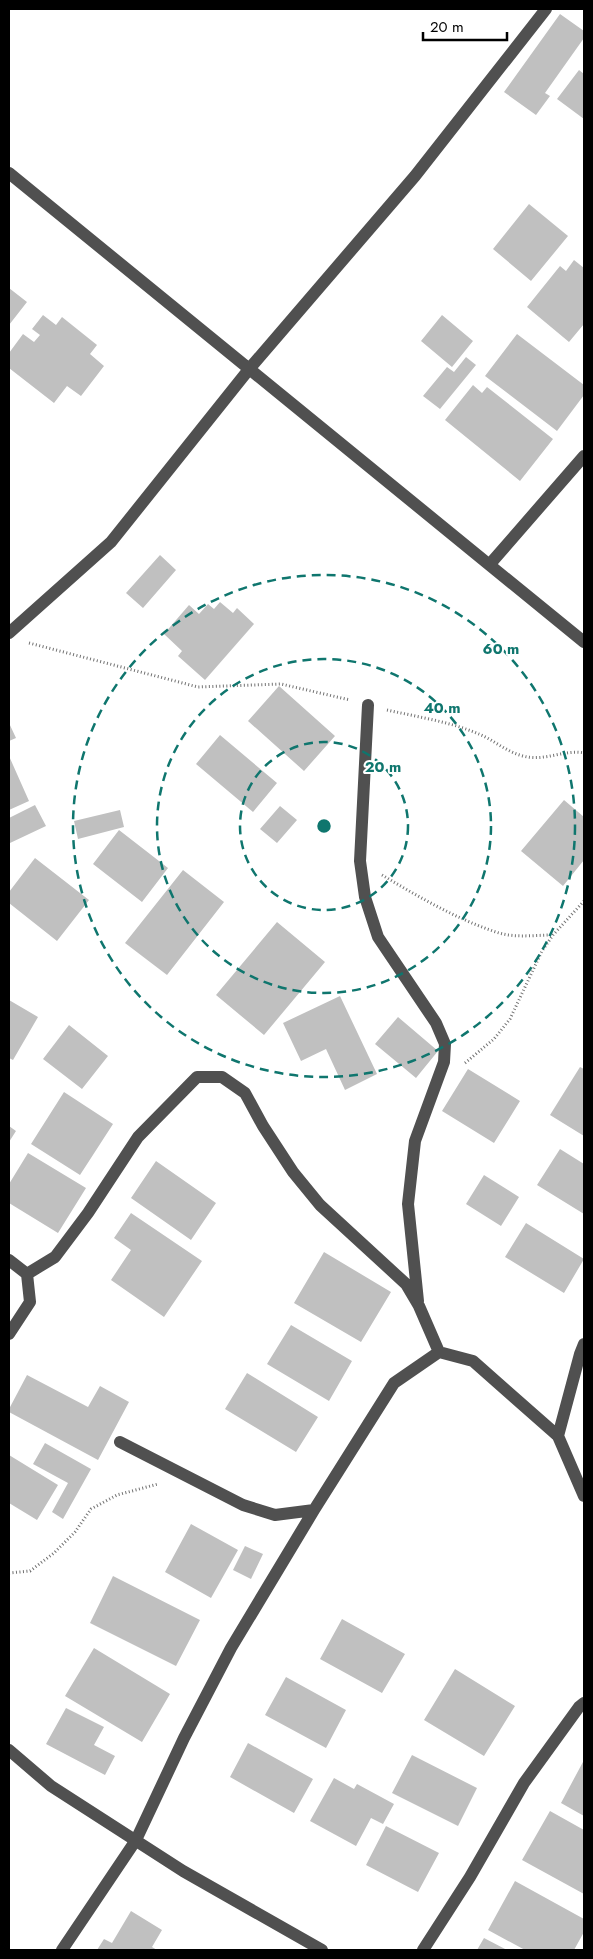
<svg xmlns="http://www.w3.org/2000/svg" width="593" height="1959" viewBox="0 0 593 1959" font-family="Jost,sans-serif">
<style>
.building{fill:#c0c0c0}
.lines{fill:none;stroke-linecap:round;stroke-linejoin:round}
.path{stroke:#727272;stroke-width:3;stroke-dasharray:1 2.5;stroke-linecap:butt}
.minor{stroke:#505050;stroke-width:12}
.ring{fill:none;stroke:#0f766e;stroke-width:2.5;stroke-dasharray:9 6}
.centre{fill:#0f766e;stroke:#fff;stroke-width:2.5}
.ring-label{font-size:15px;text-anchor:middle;font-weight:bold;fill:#0f766e;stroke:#fff;stroke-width:4;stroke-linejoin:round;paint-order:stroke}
</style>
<rect width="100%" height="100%" fill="#fff"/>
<path class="building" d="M 560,14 L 584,31 L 584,38 L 545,93 L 550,96 L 536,115 L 504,92 Z
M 579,70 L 584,74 L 584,119 L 557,99 Z
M 529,204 L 568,236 L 531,281 L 493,249 Z
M 574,260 L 584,268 L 584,324 L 569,342 L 527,307 L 560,266 L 566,271 Z
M 9,288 L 27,302 L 9,325 Z
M 43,315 L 56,325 L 62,317 L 97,345 L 90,354 L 104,366 L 81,396 L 67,386 L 54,403 L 9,368 L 9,353 L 23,334 L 34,342 L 40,335 L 32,329 Z
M 442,315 L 473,341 L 452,367 L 421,341 Z
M 517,334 L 584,385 L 584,395 L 557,431 L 485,376 Z
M 466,357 L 476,365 L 440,409 L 423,396 L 447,367 L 454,372 Z
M 473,385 L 482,393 L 487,387 L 553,439 L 520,481 L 445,420 Z
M 160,555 L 176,570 L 143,608 L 126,593 Z
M 220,602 L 233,613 L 237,608 L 254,624 L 205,680 L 178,656 L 182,651 L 164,634 L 189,605 L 199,614 L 208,604 L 214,609 Z
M 279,686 L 335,736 L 304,771 L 248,721 Z
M 9,723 L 16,738 L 9,741 Z
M 220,735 L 277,783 L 253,812 L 196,764 Z
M 9,756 L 29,801 L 9,810 Z
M 564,800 L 584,817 L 584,860 L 563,886 L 521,851 Z
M 35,805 L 46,826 L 10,843 L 9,818 Z
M 280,806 L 297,820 L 277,843 L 260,829 Z
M 120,810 L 124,827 L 78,839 L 74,821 Z
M 119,830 L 168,868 L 142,902 L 93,864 Z
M 35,858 L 89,900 L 57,941 L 9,903 L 9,892 Z
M 183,870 L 224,902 L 167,975 L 125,943 Z
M 277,922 L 325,962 L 264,1035 L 216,995 Z
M 340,996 L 377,1074 L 345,1090 L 326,1049 L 301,1061 L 283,1023 Z
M 9,1000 L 38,1017 L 13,1060 L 9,1058 Z
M 398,1017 L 438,1051 L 416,1078 L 375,1044 Z
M 69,1025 L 108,1056 L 82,1089 L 43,1059 Z
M 580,1067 L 584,1069 L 584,1136 L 550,1115 Z
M 468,1069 L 520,1101 L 494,1143 L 442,1111 Z
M 64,1092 L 113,1124 L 80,1175 L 31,1144 Z
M 9,1126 L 16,1131 L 9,1142 Z
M 560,1149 L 584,1164 L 584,1214 L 537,1185 Z
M 28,1153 L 86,1188 L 58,1233 L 9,1203 L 9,1184 Z
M 156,1161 L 216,1203 L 191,1240 L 131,1198 Z
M 484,1175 L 519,1197 L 501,1226 L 466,1204 Z
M 131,1213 L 202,1261 L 164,1317 L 111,1280 L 131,1250 L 114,1238 Z
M 526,1223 L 584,1259 L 564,1293 L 505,1257 Z
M 324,1252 L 391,1292 L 361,1342 L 294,1303 Z
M 291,1325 L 352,1361 L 329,1401 L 267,1364 Z
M 247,1373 L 318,1417 L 296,1452 L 225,1409 Z
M 27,1375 L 88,1407 L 100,1386 L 129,1402 L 98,1460 L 9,1412 L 9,1409 Z
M 45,1443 L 91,1469 L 63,1519 L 52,1512 L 68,1483 L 33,1464 Z
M 9,1455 L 58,1485 L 37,1520 L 9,1503 Z
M 191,1524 L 238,1550 L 211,1598 L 165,1572 Z
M 245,1546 L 263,1554 L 251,1579 L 233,1570 Z
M 113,1576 L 200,1620 L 176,1666 L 90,1623 Z
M 342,1619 L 405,1654 L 382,1693 L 320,1659 Z
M 94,1648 L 170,1694 L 142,1742 L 65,1696 Z
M 455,1669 L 515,1706 L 484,1756 L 424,1720 Z
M 286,1677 L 346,1710 L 326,1748 L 265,1715 Z
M 66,1708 L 104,1727 L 94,1745 L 115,1756 L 105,1775 L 46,1744 Z
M 248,1743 L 313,1779 L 294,1813 L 230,1777 Z
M 412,1755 L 477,1788 L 458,1826 L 392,1793 Z
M 584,1760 L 584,1816 L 561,1803 Z
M 334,1778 L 354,1789 L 357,1784 L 394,1804 L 383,1824 L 371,1818 L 356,1846 L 310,1821 Z
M 550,1811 L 584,1830 L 584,1894 L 522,1860 Z
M 386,1826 L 439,1853 L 418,1892 L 366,1865 Z
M 515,1881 L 584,1919 L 584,1932 L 574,1950 L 525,1950 L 488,1930 Z
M 131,1911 L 162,1930 L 152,1947 L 157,1950 L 97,1950 L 104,1939 L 112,1943 Z
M 484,1938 L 507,1950 L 477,1950 Z"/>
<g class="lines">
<path class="path" d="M 29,643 L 198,687 L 281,684 L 350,700
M 387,710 C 418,717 452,722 481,735 C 495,741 507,752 523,756 C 544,762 565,749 584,753
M 382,875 C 419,897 458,920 499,933 C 516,938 536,935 553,935
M 465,1063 L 494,1039 L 510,1019 L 542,951 L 553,935 L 584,901
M 9,1573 L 30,1571 L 54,1553 L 75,1532 L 91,1509 L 117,1495 L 158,1484"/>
<path class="minor" d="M 9,173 L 584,642
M 490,564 L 584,456
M 9,633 L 111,542 L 250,368 L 415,176 L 546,9
M 368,705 L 360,861 L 365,897 L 378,937 L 436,1023 L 445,1044 L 444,1062 L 415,1141 L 408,1204 L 418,1301
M 9,1260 L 27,1274 L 30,1302 L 9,1334
M 27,1274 L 55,1257 L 88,1213 L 138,1137 L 197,1077 L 222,1077 L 245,1093 L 263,1126 L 293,1172 L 320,1205 L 406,1284 L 419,1306 L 439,1352
M 558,1436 L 580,1354 L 584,1344
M 120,1442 L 243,1505 L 275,1515 L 314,1510
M 9,1750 L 51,1786 L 183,1871 L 322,1950
M 62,1950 L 136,1840 L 184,1738 L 231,1648 L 314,1510 L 394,1383 L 439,1352 L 473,1361 L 558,1436 L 584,1496
M 423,1950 L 470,1877 L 524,1783 L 579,1707 L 584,1703"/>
</g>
<g class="ring">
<circle cx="324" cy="826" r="84"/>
<circle cx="324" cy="826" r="167"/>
<circle cx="324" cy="826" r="251"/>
</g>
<circle cx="324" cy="826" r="8" class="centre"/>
<g class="ring-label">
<text x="501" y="654">60 m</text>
<text x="442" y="713">40 m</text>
<text x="383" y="772">20 m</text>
</g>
<rect width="593" height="1959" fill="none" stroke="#000000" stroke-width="20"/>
<path d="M423 32v8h84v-8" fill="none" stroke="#000000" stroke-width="2.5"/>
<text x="430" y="32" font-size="15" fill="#000000" stroke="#ffffff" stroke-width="4" paint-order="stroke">20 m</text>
</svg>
